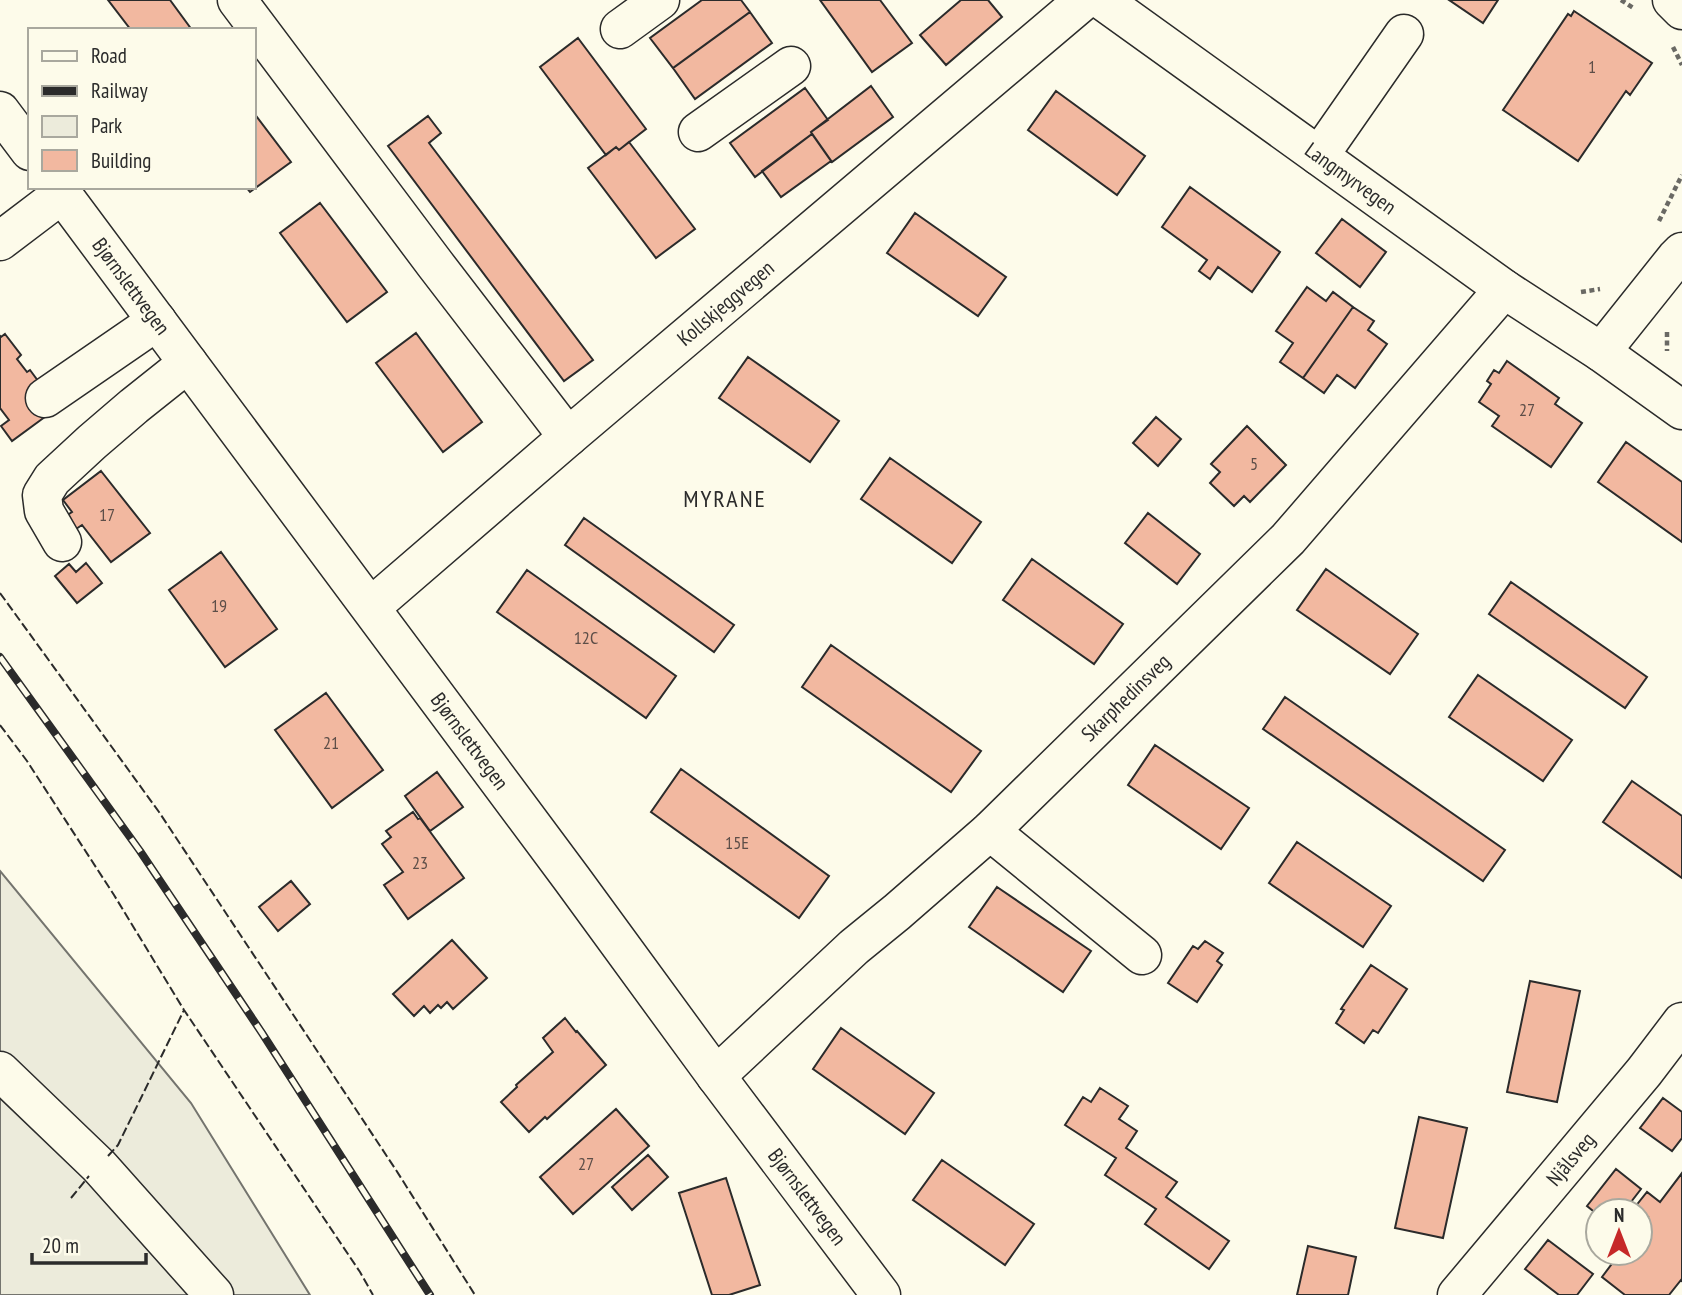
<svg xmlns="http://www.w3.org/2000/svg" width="1682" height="1295" viewBox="0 0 1682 1295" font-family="'PT Sans Narrow',sans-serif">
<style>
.green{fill:#ecebdb;stroke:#74746e;stroke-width:2}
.building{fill:#f2b8a0;stroke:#2b2b2b;stroke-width:2}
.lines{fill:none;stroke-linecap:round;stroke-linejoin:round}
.minor-casing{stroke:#2b2b2b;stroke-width:41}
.major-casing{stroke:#2b2b2b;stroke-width:41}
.path{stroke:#6a6964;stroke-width:4.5;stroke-dasharray:5 3.5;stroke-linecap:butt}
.minor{stroke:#fdfbea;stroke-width:38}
.major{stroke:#fdfbea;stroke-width:38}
.rail-casing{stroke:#2b2b2b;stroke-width:8}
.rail{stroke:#fdfbea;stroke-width:5;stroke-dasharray:16;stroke-linecap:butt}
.fence{stroke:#2b2b2b;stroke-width:2;stroke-dasharray:9 3.5;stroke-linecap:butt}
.labels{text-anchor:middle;stroke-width:5;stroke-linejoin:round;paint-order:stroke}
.number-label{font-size:18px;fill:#5d4e48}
.street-label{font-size:21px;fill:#2b2b2b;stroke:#fdfbea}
.quarter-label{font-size:24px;letter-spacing:2px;fill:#2b2b2b;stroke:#fdfbea}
</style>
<rect width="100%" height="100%" fill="#fdfbea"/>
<path class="green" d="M 0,871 L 191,1103 L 310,1295 L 0,1295 Z"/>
<path class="building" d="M 108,0 L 170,0 L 192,30 L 131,30 Z
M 702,0 L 741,0 L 750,12 L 673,68 L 650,38 Z
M 820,0 L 880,0 L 912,43 L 872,72 Z
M 961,0 L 988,0 L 1002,17 L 946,65 L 920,35 Z
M 1449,0 L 1498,0 L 1483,23 Z
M 1574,11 L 1652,63 L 1630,95 L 1626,91 L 1578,161 L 1503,110 L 1568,14 L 1571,16 Z
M 750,12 L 772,43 L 695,99 L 673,68 Z
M 578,38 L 646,129 L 619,150 L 616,147 L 606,155 L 540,67 Z
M 871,86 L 893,117 L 832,162 L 811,132 Z
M 805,88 L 828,120 L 811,132 L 812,134 L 755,177 L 730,143 Z
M 1056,91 L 1145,156 L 1117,195 L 1028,130 Z
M 254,113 L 291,162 L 250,192 L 246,187 L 254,187 Z
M 428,116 L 441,133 L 429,143 L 593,360 L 564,381 L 388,146 Z
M 812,134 L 831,161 L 781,197 L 762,171 Z
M 629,142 L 695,229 L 656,258 L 588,168 L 616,147 L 619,150 Z
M 1190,187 L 1280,252 L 1252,292 L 1218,267 L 1210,279 L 1199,271 L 1207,260 L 1162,227 Z
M 320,203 L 387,292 L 347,322 L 280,233 Z
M 915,213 L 1006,277 L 978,316 L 887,253 Z
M 1342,219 L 1386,252 L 1360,287 L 1316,253 Z
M 1307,287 L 1326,301 L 1333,292 L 1353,307 L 1303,378 L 1280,362 L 1293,343 L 1276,331 Z
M 1353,307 L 1374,321 L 1368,330 L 1387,344 L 1355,388 L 1337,375 L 1324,393 L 1303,378 Z
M 416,333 L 482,422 L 443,452 L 376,363 Z
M 5,334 L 21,355 L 17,359 L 27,372 L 30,370 L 44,389 L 53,411 L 12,441 L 1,426 L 9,420 L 0,408 L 0,336 L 1,337 Z
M 748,357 L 839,421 L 810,462 L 719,398 Z
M 1507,361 L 1559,398 L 1555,404 L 1582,423 L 1551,467 L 1492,426 L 1499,416 L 1479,402 L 1491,384 L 1487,381 L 1494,370 L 1499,373 Z
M 1156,417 L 1181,439 L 1158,466 L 1133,443 Z
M 1247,426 L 1286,465 L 1250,502 L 1244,496 L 1234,506 L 1210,483 L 1220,472 L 1211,464 Z
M 1626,442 L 1682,482 L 1682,542 L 1598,482 Z
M 890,458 L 981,522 L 952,563 L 861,499 Z
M 101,471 L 150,533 L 111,562 L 82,525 L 76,529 L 66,516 L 72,512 L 63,500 Z
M 1148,513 L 1200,554 L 1177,584 L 1125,543 Z
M 584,518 L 734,625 L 714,652 L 565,545 Z
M 221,552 L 277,629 L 225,667 L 169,590 Z
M 1032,559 L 1123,624 L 1094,664 L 1003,600 Z
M 86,563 L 102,583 L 77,603 L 55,576 L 69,564 L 76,572 Z
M 1326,569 L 1418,634 L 1390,674 L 1297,610 Z
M 527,570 L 676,676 L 646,718 L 497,612 Z
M 1511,582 L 1647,677 L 1625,708 L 1489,614 Z
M 831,645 L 981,751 L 951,792 L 802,687 Z
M 1478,675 L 1572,740 L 1543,781 L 1449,717 Z
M 326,693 L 383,770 L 332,808 L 275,730 Z
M 1285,697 L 1505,850 L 1483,881 L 1263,729 Z
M 1155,745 L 1249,808 L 1221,849 L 1128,785 Z
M 681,769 L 829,876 L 799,918 L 651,812 Z
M 437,772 L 463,807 L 430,831 L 405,796 Z
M 1632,781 L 1682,816 L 1682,878 L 1603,822 Z
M 413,812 L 418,819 L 420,818 L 464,878 L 408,919 L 384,885 L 403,872 L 382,844 L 391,837 L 386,831 Z
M 1297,842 L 1391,906 L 1363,947 L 1269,883 Z
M 291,881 L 310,904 L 278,931 L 259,907 Z
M 997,887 L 1091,951 L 1063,992 L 969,927 Z
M 452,940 L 487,978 L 453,1009 L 447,1002 L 441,1008 L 438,1005 L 430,1013 L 424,1006 L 414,1016 L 393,994 Z
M 1205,941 L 1223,953 L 1217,961 L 1222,965 L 1197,1002 L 1168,983 L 1193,946 L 1198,949 Z
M 1371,965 L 1407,989 L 1378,1033 L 1373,1030 L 1364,1043 L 1336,1023 L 1344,1010 L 1341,1009 Z
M 1530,981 L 1580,991 L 1557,1102 L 1507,1092 Z
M 565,1018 L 576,1032 L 577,1031 L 606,1065 L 547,1119 L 545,1117 L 529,1132 L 501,1102 L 517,1087 L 516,1085 L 553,1052 L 543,1038 Z
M 841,1028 L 934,1093 L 905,1134 L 813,1069 Z
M 1100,1088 L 1128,1106 L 1119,1119 L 1137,1131 L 1126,1148 L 1177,1182 L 1166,1197 L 1229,1241 L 1209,1269 L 1145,1224 L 1156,1209 L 1105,1175 L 1116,1158 L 1065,1125 L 1083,1097 L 1091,1102 Z
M 1663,1098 L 1682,1112 L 1682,1138 L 1672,1151 L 1640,1128 Z
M 616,1109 L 649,1146 L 573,1214 L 540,1177 Z
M 1419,1117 L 1467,1128 L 1443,1238 L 1395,1228 Z
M 648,1155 L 668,1177 L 632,1210 L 612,1187 Z
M 942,1160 L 1034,1224 L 1005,1265 L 913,1200 Z
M 1616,1169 L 1641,1189 L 1624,1211 L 1598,1211 L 1598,1215 L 1587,1206 Z
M 1682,1173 L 1682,1281 L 1681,1280 L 1669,1295 L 1625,1295 L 1602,1277 L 1620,1253 L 1640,1253 L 1640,1227 L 1648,1217 L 1635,1207 L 1647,1192 L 1660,1202 Z
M 726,1178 L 760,1285 L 729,1295 L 712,1295 L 679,1193 Z
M 1548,1240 L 1593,1274 L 1577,1295 L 1559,1295 L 1525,1269 Z
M 1308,1246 L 1356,1257 L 1348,1295 L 1297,1295 Z"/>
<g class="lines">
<defs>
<g id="minor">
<path d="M 237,0 L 435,264 L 568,437"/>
<path id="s1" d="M 1102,0 L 1504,289 L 1601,352 L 1676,258 L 1682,252"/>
<path d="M 620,29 L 660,0"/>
<path d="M 0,111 L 30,151"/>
<path d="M 698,132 L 791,66"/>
<path d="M 1319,156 L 1404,34"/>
<path id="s2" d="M 57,187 L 572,879 L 716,1076 L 881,1295"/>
<path d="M 0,241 L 62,194"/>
<path d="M 1601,352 L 1682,410"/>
<path d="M 45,398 L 157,321"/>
<path d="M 62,542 L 44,511 L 42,495 L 52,479 L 92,442 L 134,406 L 188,363"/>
<path id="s3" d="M 371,607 L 568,437 L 1084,0"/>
<path d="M 990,831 L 1142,955"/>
<path d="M 0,1071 L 99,1166 L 214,1295"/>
<path id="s4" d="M 716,1076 L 854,947 L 897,912 L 990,831 L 1288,539 L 1504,289"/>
<path id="s5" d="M 1457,1295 L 1644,1072 L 1682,1022"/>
</g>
<path id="major" d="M 1672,0 L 1682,10"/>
</defs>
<use href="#minor" class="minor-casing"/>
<use href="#major" class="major-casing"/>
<path class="path" d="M 1621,0 L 1635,9
M 1673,47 L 1682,65
M 1659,221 L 1682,175
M 1581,292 L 1600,289
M 1667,332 L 1667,351"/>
<use href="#minor" class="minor"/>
<use href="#major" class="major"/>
<defs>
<path id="rail" d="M 0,657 L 140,851 L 262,1033 L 430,1295"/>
</defs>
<use href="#rail" class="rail-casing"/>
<use href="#rail" class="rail"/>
<path class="fence" d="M 0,593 L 159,812 L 396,1170 L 475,1295
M 0,725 L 27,761 L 114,895 L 184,1010 L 360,1272 L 373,1295
M 108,1156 L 118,1145 L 184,1010
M 71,1198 L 89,1176"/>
</g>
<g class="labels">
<g class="number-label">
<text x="1592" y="73">1</text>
<text x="1527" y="416">27</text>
<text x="1254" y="470">5</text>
<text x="107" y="521">17</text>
<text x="219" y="612">19</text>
<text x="586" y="644">12C</text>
<text x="331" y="749">21</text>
<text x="737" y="849">15E</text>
<text x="420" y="869">23</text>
<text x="586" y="1170">27</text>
</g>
<g class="street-label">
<text dy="7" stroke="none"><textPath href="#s1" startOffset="306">Langmyrvegen</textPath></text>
<text dy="7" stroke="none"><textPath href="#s2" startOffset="124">Bjørnslettvegen</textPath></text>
<text dy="7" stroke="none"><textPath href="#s3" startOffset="467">Kollskjeggvegen</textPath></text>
<text dy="7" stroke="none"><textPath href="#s4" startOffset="558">Skarphedinsveg</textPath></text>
<text dy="7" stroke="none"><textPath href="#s2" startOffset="691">Bjørnslettvegen</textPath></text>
<text dy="7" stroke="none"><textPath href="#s5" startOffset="177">Njålsveg</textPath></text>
<text dy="7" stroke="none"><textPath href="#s2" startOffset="1258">Bjørnslettvegen</textPath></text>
</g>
<g class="quarter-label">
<text x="725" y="507">MYRANE</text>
</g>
</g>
<rect x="28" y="28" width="228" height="161" fill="#fdfbea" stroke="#a9a89e" stroke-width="2"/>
<rect x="42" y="51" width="35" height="10" fill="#fdfbea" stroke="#a9a89e" stroke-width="2"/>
<text x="91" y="63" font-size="21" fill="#2b2b2b">Road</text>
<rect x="42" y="86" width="35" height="10" fill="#2b2b2b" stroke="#a9a89e" stroke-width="2"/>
<text x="91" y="98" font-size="21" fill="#2b2b2b">Railway</text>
<rect x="42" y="116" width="35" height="21" fill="#ecebdb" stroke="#a9a89e" stroke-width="2"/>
<text x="91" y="133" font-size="21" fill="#2b2b2b">Park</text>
<rect x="42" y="150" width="35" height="21" fill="#f2b8a0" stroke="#a9a89e" stroke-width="2"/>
<text x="91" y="168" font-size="21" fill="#2b2b2b">Building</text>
<g transform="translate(1619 1232)"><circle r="33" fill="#fdfbea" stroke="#a9a89e" stroke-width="2"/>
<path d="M0-5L12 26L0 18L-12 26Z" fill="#c62828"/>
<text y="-10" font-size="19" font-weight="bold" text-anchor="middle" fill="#2b2b2b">N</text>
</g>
<path d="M32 1253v10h114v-10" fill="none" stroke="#2b2b2b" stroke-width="3.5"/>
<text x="42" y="1253" font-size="21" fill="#2b2b2b" stroke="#fdfbea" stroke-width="5" paint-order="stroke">20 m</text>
</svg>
